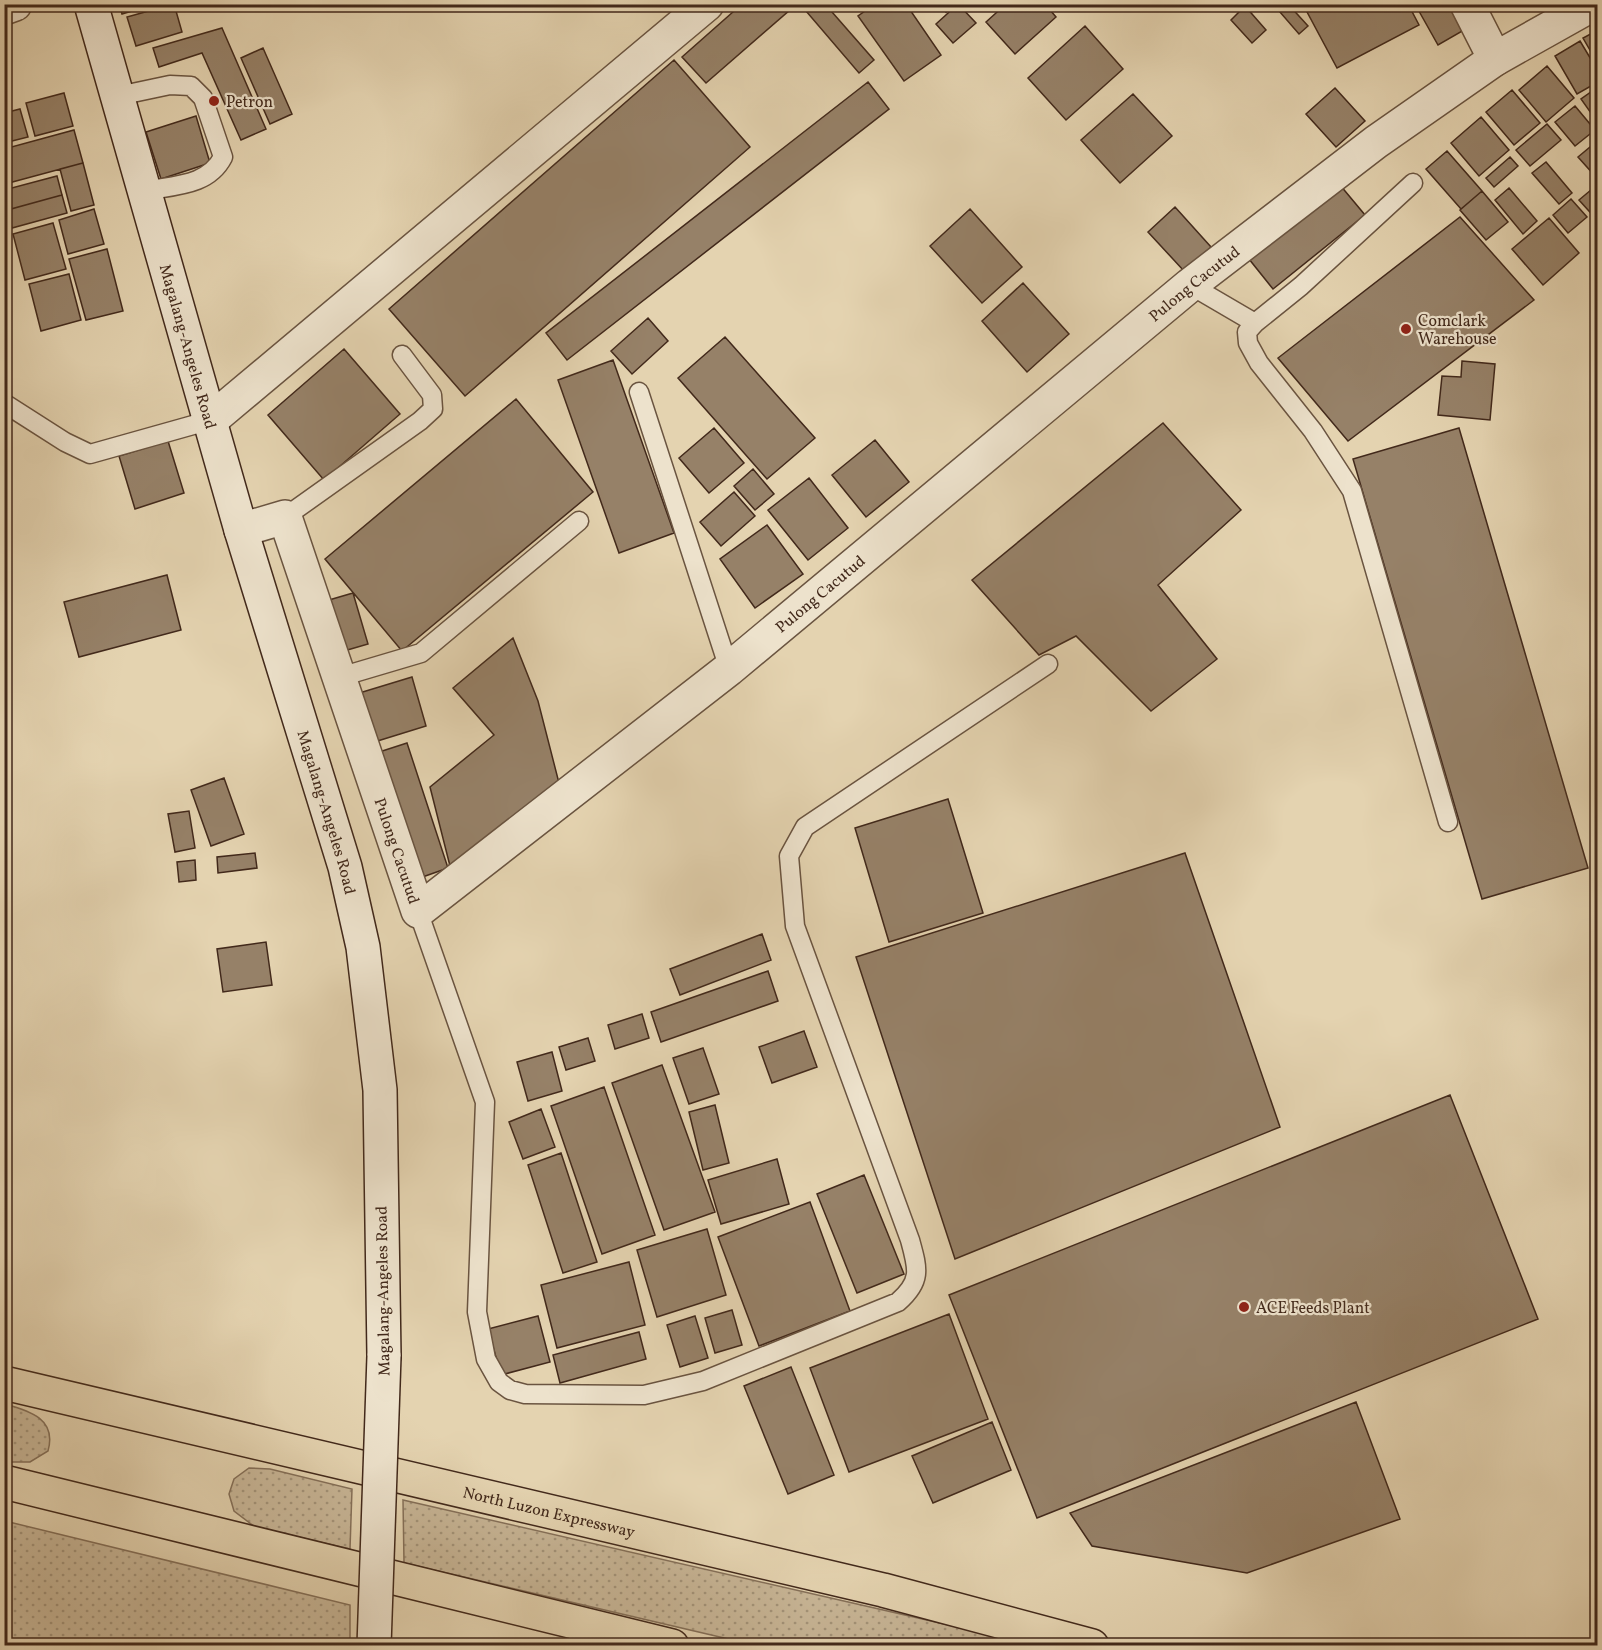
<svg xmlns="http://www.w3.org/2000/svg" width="1602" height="1650" viewBox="0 0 1602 1650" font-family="Vollkorn,serif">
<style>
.grass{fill:url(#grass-dots);stroke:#857059;stroke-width:1.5}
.building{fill:#968168;stroke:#42291b;stroke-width:1.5}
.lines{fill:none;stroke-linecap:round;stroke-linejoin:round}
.lane-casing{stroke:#6a5440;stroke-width:21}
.street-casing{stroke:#6a5440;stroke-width:36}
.secondary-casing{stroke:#42291b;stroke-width:36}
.highway-casing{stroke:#42291b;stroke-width:36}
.lane{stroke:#ede2cc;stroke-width:18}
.street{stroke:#ede2cc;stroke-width:33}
.secondary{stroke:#ede2cc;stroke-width:33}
.highway{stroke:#e4d3b0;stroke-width:33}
.secondary-bridge-casing{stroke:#42291b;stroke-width:36;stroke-linecap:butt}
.secondary-bridge{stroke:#ede2cc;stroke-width:33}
.poi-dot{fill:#8f2418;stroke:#ede2cc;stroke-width:2}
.labels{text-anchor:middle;stroke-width:4.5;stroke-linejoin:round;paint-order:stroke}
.poi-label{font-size:16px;fill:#42291b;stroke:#ede2cc;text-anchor:start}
.street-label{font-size:16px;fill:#42291b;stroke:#ede2cc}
</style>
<defs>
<pattern id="grass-dots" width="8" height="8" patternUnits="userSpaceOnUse" patternTransform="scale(1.5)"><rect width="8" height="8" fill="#c8b697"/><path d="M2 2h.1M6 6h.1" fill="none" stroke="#a4947a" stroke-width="1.8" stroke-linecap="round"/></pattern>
</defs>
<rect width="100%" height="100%" fill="#e4d3b0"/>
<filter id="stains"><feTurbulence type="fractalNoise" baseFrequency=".00333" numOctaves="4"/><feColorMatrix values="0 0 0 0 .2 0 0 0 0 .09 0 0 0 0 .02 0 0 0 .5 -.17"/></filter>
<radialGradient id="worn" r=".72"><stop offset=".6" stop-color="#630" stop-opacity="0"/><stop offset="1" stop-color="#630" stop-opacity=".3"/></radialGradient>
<path class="grass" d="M 5,1404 C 30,1411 57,1419 48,1451 L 30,1462 L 5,1462 Z
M 249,1468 L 270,1469 L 352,1489 L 350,1549 L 255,1527 L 234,1511 L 229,1494 L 234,1479 Z
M 403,1500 L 1036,1645 L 754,1645 L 404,1563 Z
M 5,1521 L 350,1605 L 350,1645 L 5,1645 Z"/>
<path class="building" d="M 119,4 L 155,4 L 122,14 Z
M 174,4 L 182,32 L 136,46 L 127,17 Z
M 742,4 L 788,4 L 791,9 L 706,83 L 682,57 Z
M 800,4 L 825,4 L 874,60 L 859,73 Z
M 875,4 L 906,4 L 941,55 L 904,81 L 858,16 Z
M 940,4 L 954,4 L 946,12 Z
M 958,4 L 976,23 L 953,43 L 936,24 Z
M 1006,4 L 1045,4 L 1056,17 L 1015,54 L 986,22 Z
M 1273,4 L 1288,4 L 1308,26 L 1299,34 Z
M 1317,4 L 1408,4 L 1419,25 L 1337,68 L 1306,10 Z
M 1415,4 L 1459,4 L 1471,26 L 1438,45 Z
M 1245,6 L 1266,30 L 1252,43 L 1231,20 Z
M 1085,26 L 1123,69 L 1066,120 L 1028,78 Z
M 222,28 L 266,129 L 241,140 L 202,53 L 159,67 L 153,48 Z
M 1598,30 L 1598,64 L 1583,38 Z
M 1580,41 L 1598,71 L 1598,82 L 1577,94 L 1555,56 Z
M 263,48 L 292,114 L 270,124 L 241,58 Z
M 674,60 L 750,147 L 465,396 L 389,309 Z
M 1547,66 L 1574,98 L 1546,122 L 1519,90 Z
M 868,82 L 889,109 L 567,360 L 546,333 Z
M 1598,87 L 1598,123 L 1581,99 Z
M 1335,88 L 1365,121 L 1336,147 L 1306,114 Z
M 1512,90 L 1540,123 L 1514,145 L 1486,112 Z
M 64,93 L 73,126 L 35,136 L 26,103 Z
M 1133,94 L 1172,136 L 1120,183 L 1081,140 Z
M 1575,106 L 1595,130 L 1575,146 L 1555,122 Z
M 20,109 L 28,137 L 4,143 L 4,113 Z
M 196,116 L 210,163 L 161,179 L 146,132 Z
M 1481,117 L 1509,150 L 1479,176 L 1451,143 Z
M 1547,124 L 1561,140 L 1530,166 L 1516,150 Z
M 74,130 L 83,163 L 5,184 L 4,149 Z
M 1590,147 L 1598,155 L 1598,174 L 1595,176 L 1578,157 Z
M 1447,151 L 1482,191 L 1461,209 L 1426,169 Z
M 1510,157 L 1518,166 L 1494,187 L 1486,178 Z
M 1546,162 L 1572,193 L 1559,204 L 1532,173 Z
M 83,163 L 94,205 L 71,211 L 60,169 Z
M 57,176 L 62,195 L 4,211 L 4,190 Z
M 1598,184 L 1598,221 L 1579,200 Z
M 1340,185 L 1365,215 L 1273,289 L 1249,259 Z
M 1509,188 L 1537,221 L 1523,234 L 1495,200 Z
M 1482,191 L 1508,222 L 1486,240 L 1460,210 Z
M 62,195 L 67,213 L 12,228 L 7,210 Z
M 1571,199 L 1587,217 L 1568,233 L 1553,215 Z
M 1175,207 L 1211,247 L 1184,271 L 1148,232 Z
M 94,209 L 104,244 L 68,254 L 59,220 Z
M 970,209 L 1022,267 L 982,303 L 930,246 Z
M 1460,217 L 1534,300 L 1348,441 L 1278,358 Z
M 1549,218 L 1579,253 L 1543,285 L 1512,249 Z
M 53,223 L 66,269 L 25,280 L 13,234 Z
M 107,249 L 123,311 L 86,320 L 69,259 Z
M 69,274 L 81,320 L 41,331 L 29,284 Z
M 1023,283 L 1069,334 L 1027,372 L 982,321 Z
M 648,318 L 668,341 L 632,374 L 611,351 Z
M 725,337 L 815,438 L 767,479 L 678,378 Z
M 344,349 L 400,414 L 324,480 L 268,415 Z
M 613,360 L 674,533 L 619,553 L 558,380 Z
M 1462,361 L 1495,364 L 1490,420 L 1438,415 L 1442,376 L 1461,377 Z
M 516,399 L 593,492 L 402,651 L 325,559 Z
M 1163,423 L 1241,510 L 1158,585 L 1217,659 L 1151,711 L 1076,636 L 1039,655 L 972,580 Z
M 714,428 L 744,463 L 709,493 L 679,458 Z
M 1459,428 L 1588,868 L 1482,899 L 1353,459 Z
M 875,440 L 909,482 L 866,517 L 832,475 Z
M 168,441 L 184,493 L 135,509 L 119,456 Z
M 753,469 L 774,494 L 755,510 L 734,486 Z
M 809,478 L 848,528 L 808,560 L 768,510 Z
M 734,492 L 755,516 L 721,546 L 700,522 Z
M 767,525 L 803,574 L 755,608 L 720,559 Z
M 167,575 L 181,630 L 79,657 L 64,602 Z
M 353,593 L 368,644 L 337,653 L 322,602 Z
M 513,638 L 538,701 L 559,783 L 451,870 L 430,787 L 494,735 L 453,688 Z
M 412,677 L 426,726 L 371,743 L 356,694 Z
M 407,743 L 448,868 L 414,880 L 373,754 Z
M 224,778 L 244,834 L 211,846 L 191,790 Z
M 948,799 L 983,913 L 889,942 L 855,828 Z
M 189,811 L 195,848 L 175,852 L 168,814 Z
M 255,853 L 257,868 L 218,873 L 217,857 Z
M 1185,853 L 1280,1127 L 955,1259 L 856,957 Z
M 195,860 L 196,880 L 179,882 L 177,862 Z
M 762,934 L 771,960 L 680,995 L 670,969 Z
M 266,942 L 272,985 L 223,992 L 217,949 Z
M 768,971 L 778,1001 L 661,1042 L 651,1012 Z
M 642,1014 L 649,1038 L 615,1049 L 608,1025 Z
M 804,1031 L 817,1067 L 772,1083 L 759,1047 Z
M 588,1038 L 595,1061 L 566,1070 L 559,1047 Z
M 703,1048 L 719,1094 L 689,1104 L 673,1058 Z
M 552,1052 L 562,1091 L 528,1101 L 517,1062 Z
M 662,1065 L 715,1212 L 664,1230 L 612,1083 Z
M 604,1087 L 655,1235 L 602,1254 L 551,1106 Z
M 1450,1095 L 1538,1319 L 1037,1518 L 949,1295 Z
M 715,1105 L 729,1163 L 703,1170 L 689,1112 Z
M 541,1109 L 555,1147 L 523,1159 L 509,1122 Z
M 561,1153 L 597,1262 L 563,1273 L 528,1165 Z
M 777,1159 L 789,1204 L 721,1224 L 708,1180 Z
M 864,1175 L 904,1274 L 857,1293 L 817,1194 Z
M 810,1202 L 850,1311 L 759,1346 L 718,1237 Z
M 707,1229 L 726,1295 L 657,1317 L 637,1250 Z
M 629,1262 L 645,1325 L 557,1348 L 541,1285 Z
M 732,1310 L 742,1345 L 715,1353 L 705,1318 Z
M 949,1314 L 988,1419 L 849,1472 L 810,1368 Z
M 538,1316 L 550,1362 L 501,1375 L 488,1329 Z
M 695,1316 L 708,1358 L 680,1367 L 667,1325 Z
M 639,1332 L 646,1359 L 560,1383 L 553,1355 Z
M 791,1367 L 834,1475 L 788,1494 L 744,1386 Z
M 1356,1402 L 1400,1519 L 1247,1573 L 1092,1546 L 1070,1513 Z
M 992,1422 L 1011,1470 L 933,1503 L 912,1456 Z"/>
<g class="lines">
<defs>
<path id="lane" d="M 118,96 L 170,85 L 191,86 L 203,98 L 223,157 C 208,186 175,185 145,191
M 1190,285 L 1255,323 L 1301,286 L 1413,183
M 1255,323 L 1247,332 L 1248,343 L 1259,363 L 1313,431 L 1352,491 L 1448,822
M 639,392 L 729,669
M 4,403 L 65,442 L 90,454 L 211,420
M 285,517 L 420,421 L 433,409 L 432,395 L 402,355
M 340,677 L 421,653 L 579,521
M 418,911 L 485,1102 L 477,1312 L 486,1359 L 499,1382 L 510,1390 L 525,1394 L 644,1395 L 703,1381 L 898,1302 C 922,1281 918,1269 910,1240 L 795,926 L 789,856 L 805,827 L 1048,664"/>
<g id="street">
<path d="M 1467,4 L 1495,59"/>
<path d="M 4,8 L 15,4"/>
<path d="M 211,420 L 707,4"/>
<path id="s1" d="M 241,530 L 285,517 L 418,911 L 729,669 L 1190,285 L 1376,142 L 1495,59 L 1593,4"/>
</g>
<g id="secondary">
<path id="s2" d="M 91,4 L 241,530 L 345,867 L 363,947 L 380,1090 L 384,1356"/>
</g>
<g id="highway">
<path id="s3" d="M 4,1383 L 883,1590 L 1092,1646"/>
<path d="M 4,1482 L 672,1646"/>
</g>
</defs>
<use href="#lane" class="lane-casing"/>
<use href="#street" class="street-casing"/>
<use href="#secondary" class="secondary-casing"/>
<use href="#highway" class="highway-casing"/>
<use href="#lane" class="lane"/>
<use href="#street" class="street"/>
<use href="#secondary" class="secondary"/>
<use href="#highway" class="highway"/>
<defs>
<path id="secondary-bridge" d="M 374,1646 L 384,1356"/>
</defs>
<use href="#secondary-bridge" class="secondary-bridge-casing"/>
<use href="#secondary-bridge" class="secondary-bridge"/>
</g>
<g class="poi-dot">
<circle cx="214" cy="101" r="6"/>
<circle cx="1406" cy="329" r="6"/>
<circle cx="1244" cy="1307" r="6"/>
</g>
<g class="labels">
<g class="poi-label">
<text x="226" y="107">Petron</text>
<text x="1418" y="326">Comclark<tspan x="1418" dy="18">Warehouse</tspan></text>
<text x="1256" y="1313">ACE Feeds Plant</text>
</g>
<g class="street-label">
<text dy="6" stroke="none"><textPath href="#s1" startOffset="1460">Pulong Cacutud</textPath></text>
<text dy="6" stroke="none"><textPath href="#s2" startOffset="356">Magalang-Angeles Road</textPath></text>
<text dy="6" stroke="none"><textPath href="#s1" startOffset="974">Pulong Cacutud</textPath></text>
<text dy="6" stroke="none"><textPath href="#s2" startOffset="842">Magalang-Angeles Road</textPath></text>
<text dy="6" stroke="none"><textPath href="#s1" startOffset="398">Pulong Cacutud</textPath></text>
<text transform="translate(382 1291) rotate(-91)" y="6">Magalang-Angeles Road</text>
<text dy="6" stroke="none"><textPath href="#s3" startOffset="560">North Luzon Expressway</textPath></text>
</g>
</g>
<rect width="1602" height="1650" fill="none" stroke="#e4d3b0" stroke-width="24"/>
<rect x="6" y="6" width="1590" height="1638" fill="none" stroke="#42291b" stroke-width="3"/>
<rect x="12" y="12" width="1578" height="1626" fill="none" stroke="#42291b" stroke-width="1.5"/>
<rect width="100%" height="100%" filter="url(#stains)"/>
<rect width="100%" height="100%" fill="url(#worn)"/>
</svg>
